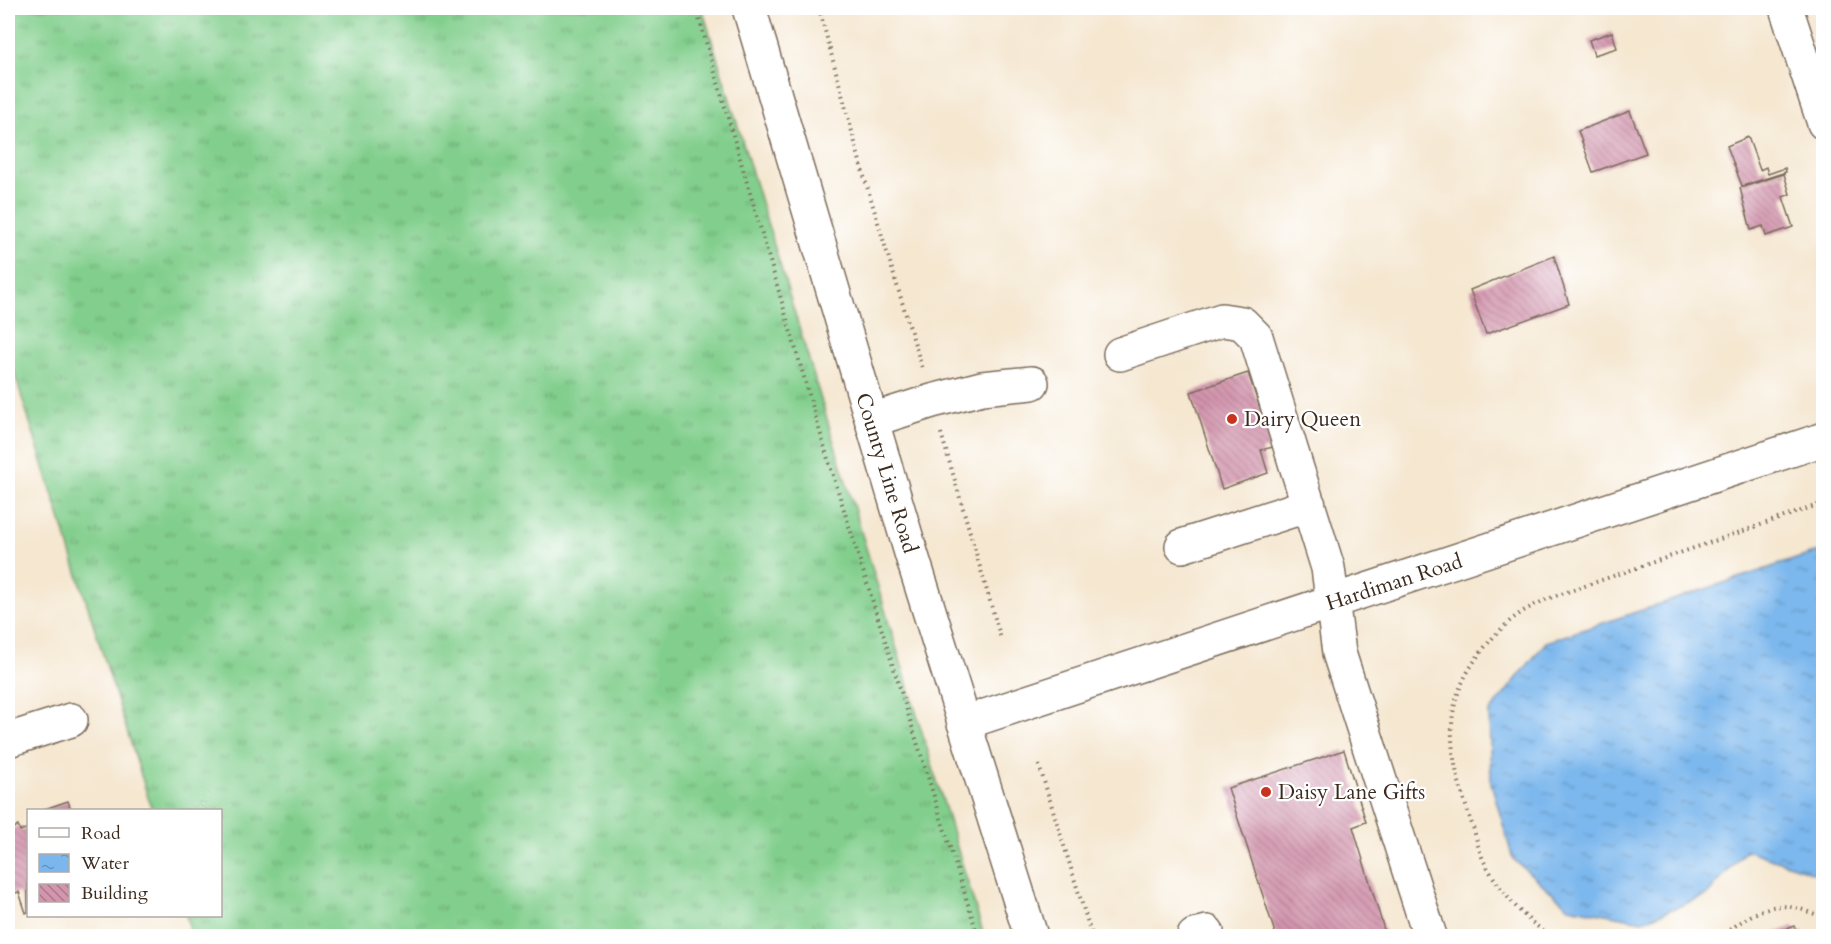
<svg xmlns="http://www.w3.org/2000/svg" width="1831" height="944" viewBox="0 0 1831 944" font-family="Cardo,serif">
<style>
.grass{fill:url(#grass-tufts);stroke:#5e7c56;stroke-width:1.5}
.water{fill:url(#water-ripples);stroke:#5b7086;stroke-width:1.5}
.building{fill:url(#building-back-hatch)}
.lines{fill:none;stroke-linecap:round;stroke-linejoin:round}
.minor-casing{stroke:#7c6c5c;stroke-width:36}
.major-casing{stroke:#7c6c5c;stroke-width:36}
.path{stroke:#7c6c5c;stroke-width:4;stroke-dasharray:1.5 4.5;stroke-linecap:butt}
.minor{stroke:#fff;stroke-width:33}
.major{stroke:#fff;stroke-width:33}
.poi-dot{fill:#c8321e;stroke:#fff;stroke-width:2}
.labels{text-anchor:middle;stroke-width:4.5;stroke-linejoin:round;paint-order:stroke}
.poi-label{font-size:21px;fill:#3b2a1e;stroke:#fff;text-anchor:start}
.street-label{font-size:21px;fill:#3b2a1e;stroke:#fff}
</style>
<defs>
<pattern id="grass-tufts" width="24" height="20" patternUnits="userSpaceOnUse" patternTransform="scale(1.5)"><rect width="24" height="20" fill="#82cf8d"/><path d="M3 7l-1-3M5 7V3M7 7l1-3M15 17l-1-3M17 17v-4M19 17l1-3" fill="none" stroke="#6ca873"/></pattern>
<pattern id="water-ripples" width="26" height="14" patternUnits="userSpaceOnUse" patternTransform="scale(1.5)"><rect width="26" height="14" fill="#7bb7ed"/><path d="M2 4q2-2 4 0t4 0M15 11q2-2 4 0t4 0" fill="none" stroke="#6695bf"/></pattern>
<pattern id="building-back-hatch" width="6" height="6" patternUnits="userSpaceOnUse" patternTransform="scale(1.5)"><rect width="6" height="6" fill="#d394ad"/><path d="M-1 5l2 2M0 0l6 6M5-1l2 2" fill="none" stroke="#ac798c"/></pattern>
</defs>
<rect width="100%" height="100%" fill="#fff"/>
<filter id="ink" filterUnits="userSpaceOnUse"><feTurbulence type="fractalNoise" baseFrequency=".0167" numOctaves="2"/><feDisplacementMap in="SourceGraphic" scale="12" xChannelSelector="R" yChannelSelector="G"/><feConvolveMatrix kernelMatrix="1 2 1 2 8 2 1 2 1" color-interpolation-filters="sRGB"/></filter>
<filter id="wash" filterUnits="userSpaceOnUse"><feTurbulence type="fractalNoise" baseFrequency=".008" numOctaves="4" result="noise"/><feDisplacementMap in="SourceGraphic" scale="24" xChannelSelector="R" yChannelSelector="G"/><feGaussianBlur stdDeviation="1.35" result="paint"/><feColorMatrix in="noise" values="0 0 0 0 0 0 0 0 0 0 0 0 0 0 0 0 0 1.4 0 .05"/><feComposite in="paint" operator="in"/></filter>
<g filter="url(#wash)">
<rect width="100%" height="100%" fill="#f5e7d0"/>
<path class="grass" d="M 8,8 L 702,8 L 984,936 L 192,936 L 186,916 L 220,916 L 220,810 L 152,810 L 8,353 Z"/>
<path class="water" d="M 1823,550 L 1823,876 L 1746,850 L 1707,895 L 1642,921 L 1569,907 L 1513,859 L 1491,783 L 1489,713 L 1546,642 Z"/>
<g id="blocks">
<path class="building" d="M 1612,32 L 1617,48 L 1594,55 L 1589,40 Z
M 1630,111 L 1646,153 L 1593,172 L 1578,131 Z
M 1748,137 L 1760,170 L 1766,167 L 1768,174 L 1785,168 L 1786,172 L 1742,186 L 1727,146 Z
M 1784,174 L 1790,194 L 1783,197 L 1793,227 L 1766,236 L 1763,226 L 1751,230 L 1740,188 Z
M 1554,256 L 1569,304 L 1486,334 L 1470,290 Z
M 1248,373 L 1273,447 L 1261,450 L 1268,473 L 1222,489 L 1191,392 Z
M 1344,750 L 1366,822 L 1353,827 L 1386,936 L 1276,936 L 1228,788 Z
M 68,801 L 71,810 L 42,810 Z
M 18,826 L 20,831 L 28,828 L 28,912 L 26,913 L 19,892 L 8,895 L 8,830 Z
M 1794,926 L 1797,933 L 1803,931 L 1805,936 L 1767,936 Z"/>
</g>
</g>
<g filter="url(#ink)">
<use href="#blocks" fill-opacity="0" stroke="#7c6c5c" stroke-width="1.5"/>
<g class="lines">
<defs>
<path id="minor" d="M 1786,8 L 1824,123
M 1120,354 L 1222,320 L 1242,323 L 1256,337 L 1328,568 L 1339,653 L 1430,936
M 872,420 L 932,401 L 982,388 L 1032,383
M 1182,546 L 1309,505
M 964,723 L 1824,439
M 8,740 L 71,720
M 1194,936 L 1207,932"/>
<path id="major" d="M 749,8 L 912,556 L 1031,936"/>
</defs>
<use href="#minor" class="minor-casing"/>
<use href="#major" class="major-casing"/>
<path class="path" d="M 696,8 L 827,456 L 978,936
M 819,8 L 863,173 L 923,371
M 941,433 L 1001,639
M 1039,765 L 1092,936
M 1554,936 C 1528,926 1499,889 1486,865 C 1480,855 1477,842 1474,830 C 1459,786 1441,734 1460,688 C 1470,662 1496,630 1519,614 C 1527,608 1538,604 1547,599 L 1824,503
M 1720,936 C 1762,908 1773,895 1824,918"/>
<use href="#minor" class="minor"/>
<use href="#major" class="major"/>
</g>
</g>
<g class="poi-dot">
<circle cx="1232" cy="419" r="6"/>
<circle cx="1266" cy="792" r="6"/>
</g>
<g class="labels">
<g class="poi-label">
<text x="1244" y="426">Dairy Queen</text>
<text x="1278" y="799">Daisy Lane Gifts</text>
</g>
<g class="street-label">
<text transform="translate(887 473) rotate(73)" y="7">County Line Road</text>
<text transform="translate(1394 582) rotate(-18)" y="7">Hardiman Road</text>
</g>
</g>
<rect width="1831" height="944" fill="none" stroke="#fff" stroke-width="30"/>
<rect x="27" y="809" width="195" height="108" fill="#ffffff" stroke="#b1aaa5" stroke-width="1.5"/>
<rect x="39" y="828" width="30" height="9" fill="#ffffff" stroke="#b1aaa5" stroke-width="1.5"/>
<text x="81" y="839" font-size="18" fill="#3b2a1e">Road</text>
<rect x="39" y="854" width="30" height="18" fill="url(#water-ripples)" stroke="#b1aaa5" stroke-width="1.5"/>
<text x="81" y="869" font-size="18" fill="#3b2a1e">Water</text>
<rect x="39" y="884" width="30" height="18" fill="url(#building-back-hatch)" stroke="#b1aaa5" stroke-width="1.5"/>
<text x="81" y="899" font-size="18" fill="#3b2a1e">Building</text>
</svg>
